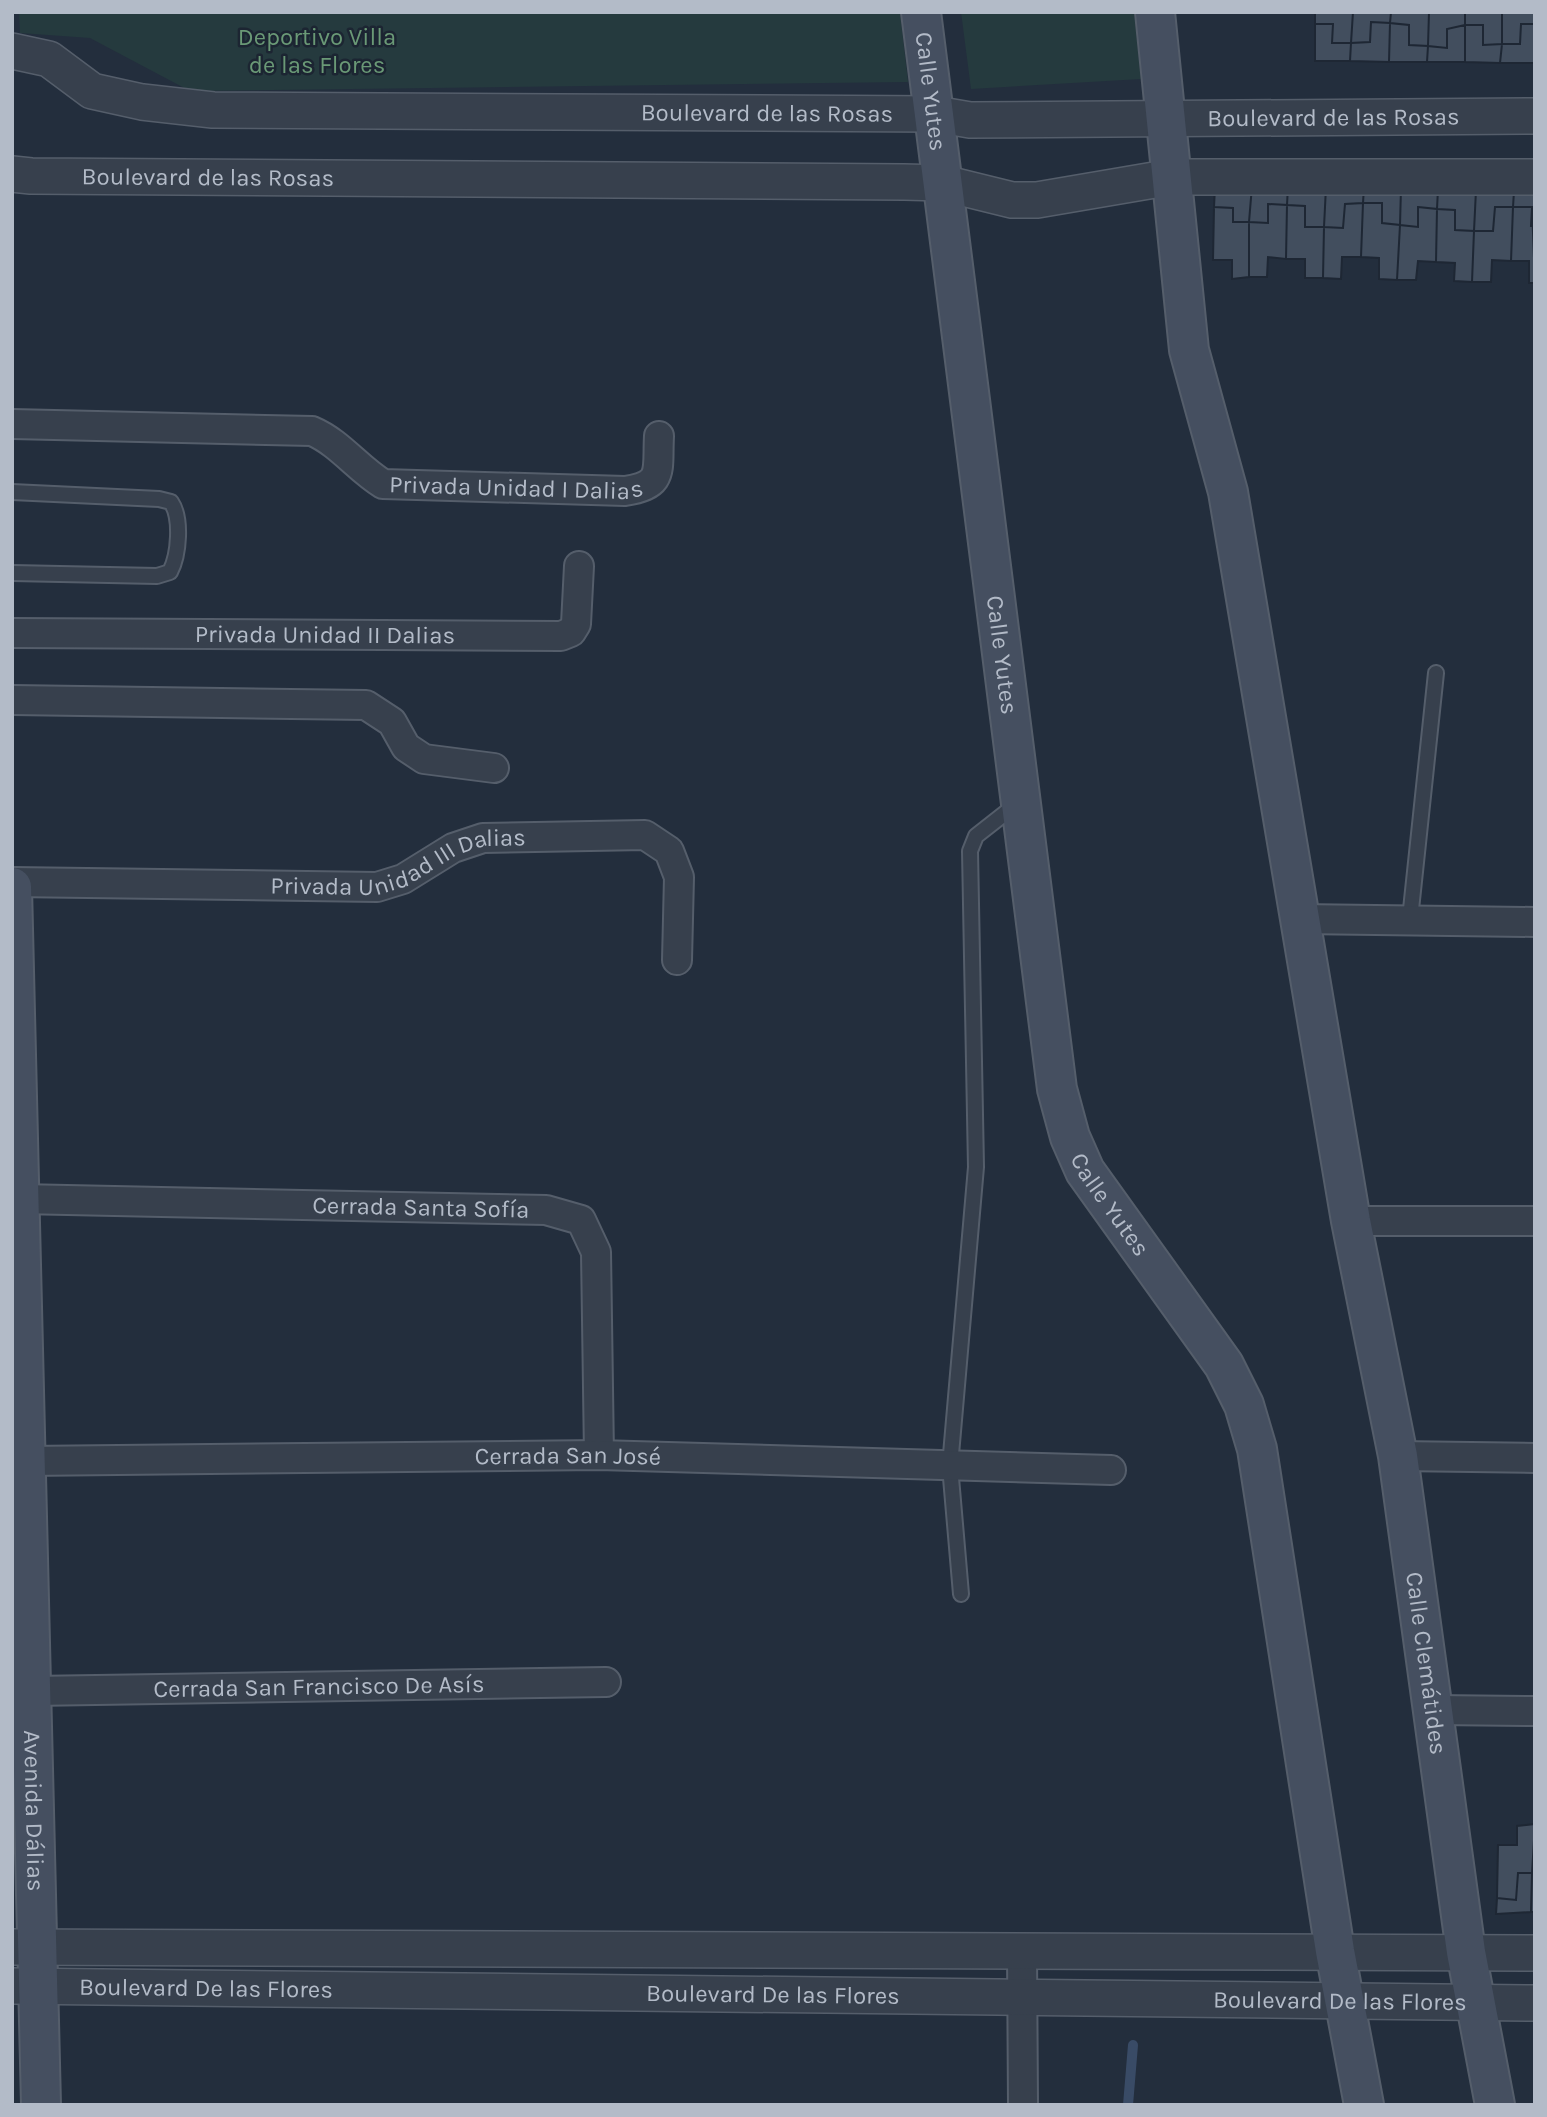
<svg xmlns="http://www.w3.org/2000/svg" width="1547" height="2117" viewBox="0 0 1547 2117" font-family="Karla,sans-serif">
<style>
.green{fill:#253a3e}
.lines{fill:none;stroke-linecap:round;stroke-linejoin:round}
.stream{stroke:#394b66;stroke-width:10}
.building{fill:#424e5e;stroke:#1e2734;stroke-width:2}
.service-casing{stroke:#555e6b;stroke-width:18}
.minor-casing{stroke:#555e6b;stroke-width:32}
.tertiary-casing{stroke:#555e6b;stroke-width:38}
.secondary-casing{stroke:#555e6b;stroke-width:42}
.service{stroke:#37404d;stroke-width:14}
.minor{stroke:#37404d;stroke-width:28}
.tertiary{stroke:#37404d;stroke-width:35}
.secondary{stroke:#454f60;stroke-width:38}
.labels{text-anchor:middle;stroke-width:5;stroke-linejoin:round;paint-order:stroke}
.park-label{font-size:24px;fill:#6a9976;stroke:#1c2532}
.street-label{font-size:24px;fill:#b3bbc8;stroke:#1c2532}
</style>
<rect width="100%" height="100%" fill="#232e3d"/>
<path class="green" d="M 19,12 L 900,12 L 908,82 L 190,91 L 90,38 L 20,33 Z
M 961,12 L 1134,12 L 1141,79 L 971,89 Z"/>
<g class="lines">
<path class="stream" d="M 1128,2105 L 1133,2045"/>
</g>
<path class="building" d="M 1315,12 L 1353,12 L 1351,43 L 1332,43 L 1333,24 L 1315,24 Z
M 1353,12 L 1391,12 L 1390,23 L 1371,22 L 1370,42 L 1351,43 Z
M 1391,12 L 1429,12 L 1428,46 L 1409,45 L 1409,25 L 1390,23 Z
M 1429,12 L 1465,12 L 1465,25 L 1447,29 L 1447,48 L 1428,46 Z
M 1465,12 L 1502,12 L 1502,44 L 1483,45 L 1483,25 L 1465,25 Z
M 1502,12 L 1535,12 L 1535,24 L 1521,24 L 1520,44 L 1502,44 Z
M 1371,22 L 1390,23 L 1389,62 L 1350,61 L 1351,43 L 1370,42 Z
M 1390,23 L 1409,25 L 1409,45 L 1428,46 L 1427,62 L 1389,62 Z
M 1315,24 L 1333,24 L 1332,43 L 1351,43 L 1350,61 L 1315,61 Z
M 1521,24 L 1535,24 L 1535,63 L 1500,63 L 1502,44 L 1520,44 Z
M 1465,25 L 1483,25 L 1483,45 L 1502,44 L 1500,63 L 1465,62 Z
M 1465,25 L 1465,62 L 1427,62 L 1428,46 L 1447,48 L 1447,29 Z
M 1252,186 L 1249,222 L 1233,222 L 1233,208 L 1214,207 L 1215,187 Z
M 1252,186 L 1288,186 L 1287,205 L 1268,204 L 1268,223 L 1249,222 Z
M 1288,186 L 1326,187 L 1324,227 L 1305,227 L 1305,206 L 1287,205 Z
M 1326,187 L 1364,187 L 1363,203 L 1345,204 L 1343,228 L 1324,227 Z
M 1364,187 L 1401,188 L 1400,225 L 1382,223 L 1382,203 L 1363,203 Z
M 1401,188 L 1438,189 L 1437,209 L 1418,207 L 1418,227 L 1400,225 Z
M 1438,189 L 1476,190 L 1474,231 L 1455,230 L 1455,210 L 1437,209 Z
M 1476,190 L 1514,191 L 1513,207 L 1495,207 L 1493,231 L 1474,231 Z
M 1514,191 L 1535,191 L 1535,226 L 1531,226 L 1532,207 L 1513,207 Z
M 1363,203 L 1361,257 L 1342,257 L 1341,279 L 1323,278 L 1324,227 L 1343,228 L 1345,204 Z
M 1363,203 L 1382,203 L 1382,223 L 1400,225 L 1397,280 L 1379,279 L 1379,258 L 1361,257 Z
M 1268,204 L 1287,205 L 1286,259 L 1268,257 L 1267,277 L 1249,277 L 1249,222 L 1268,223 Z
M 1287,205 L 1305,206 L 1305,227 L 1324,227 L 1323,278 L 1305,278 L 1305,259 L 1286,259 Z
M 1214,207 L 1233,208 L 1233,222 L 1249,222 L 1249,277 L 1232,279 L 1232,260 L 1213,260 Z
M 1418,207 L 1437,209 L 1436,262 L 1418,261 L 1416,280 L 1397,280 L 1400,225 L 1418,227 Z
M 1495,207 L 1513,207 L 1511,261 L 1492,260 L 1491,282 L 1472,282 L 1474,231 L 1493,231 Z
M 1513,207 L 1532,207 L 1535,283 L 1529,283 L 1529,261 L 1511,261 Z
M 1437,209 L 1455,210 L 1455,230 L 1474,231 L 1472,282 L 1454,281 L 1455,263 L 1436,262 Z
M 1535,1824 L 1532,1873 L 1518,1873 L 1516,1900 L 1497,1898 L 1498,1845 L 1517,1845 L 1517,1826 Z
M 1518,1873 L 1532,1873 L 1531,1912 L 1496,1914 L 1497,1898 L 1516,1900 Z
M 1532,1873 L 1535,1873 L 1535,1912 L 1531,1912 Z"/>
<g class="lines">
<defs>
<path id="service" d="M 12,492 L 159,499 L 171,502 C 182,518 179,555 170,572 L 157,576 L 12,573
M 1410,919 L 1436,673
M 961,1594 L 950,1466 L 976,1167 L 970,851 L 976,836 L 1018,803"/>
<g id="minor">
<path id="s1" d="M 12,424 L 312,431 C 340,443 357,468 383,484 L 625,491 C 665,485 657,471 659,436"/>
<path id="s2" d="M 12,633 L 561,636 L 571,632 L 576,624 L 579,566"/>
<path d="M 12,700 L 366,705 L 392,722 L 406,747 L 424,759 L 494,768"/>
<path id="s3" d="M 12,882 L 377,887 L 403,879 L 453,848 L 483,838 L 645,835 L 669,851 L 679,877 L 677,960"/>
<path d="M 1300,919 L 1535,922"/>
<path id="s4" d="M 20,1199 L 546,1210 L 581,1220 L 596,1252 L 599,1455"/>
<path d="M 1351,1221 L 1535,1221"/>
<path d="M 1398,1456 L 1535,1458"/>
<path id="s5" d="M 26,1461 L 599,1455 L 1111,1470"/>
<path id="s6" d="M 32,1691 L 606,1682"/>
<path d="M 1435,1710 L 1535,1711"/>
<path d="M 1022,1951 L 1023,2105"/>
</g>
<g id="tertiary">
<path id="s7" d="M 12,51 L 49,59 L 92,91 L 142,102 L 213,110 L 935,114 L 970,120 L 1535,116"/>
<path id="s8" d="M 12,174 L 31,176 L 904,182 L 943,183 L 1012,200 L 1037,200 L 1172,177 L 1535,177"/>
<path d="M 12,1947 L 1535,1953"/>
<path id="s9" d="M 12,1986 L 1535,2003"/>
</g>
<g id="secondary">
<path id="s10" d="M 921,12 L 1057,1089 L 1070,1137 L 1085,1171 L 1224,1365 L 1244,1405 L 1257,1449 L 1335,1951 L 1364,2105"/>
<path id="s11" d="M 1155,12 L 1189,350 L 1228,492 L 1351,1221 L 1398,1456 L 1466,1952 L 1495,2105"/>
<path id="s12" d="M 12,887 L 41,2105"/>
</g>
</defs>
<use href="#service" class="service-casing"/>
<use href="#minor" class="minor-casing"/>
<use href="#tertiary" class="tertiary-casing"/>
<use href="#secondary" class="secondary-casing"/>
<use href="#service" class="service"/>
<use href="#minor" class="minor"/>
<use href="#tertiary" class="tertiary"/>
<use href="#secondary" class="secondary"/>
</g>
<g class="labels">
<g class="park-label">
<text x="317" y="45">Deportivo Villa<tspan x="317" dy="28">de las Flores</tspan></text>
</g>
<g class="street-label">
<text dy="8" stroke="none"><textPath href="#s10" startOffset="80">Calle Yutes</textPath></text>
<text dy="8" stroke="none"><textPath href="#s7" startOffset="768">Boulevard de las Rosas</textPath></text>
<text dy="8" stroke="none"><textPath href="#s7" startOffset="1335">Boulevard de las Rosas</textPath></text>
<text dy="8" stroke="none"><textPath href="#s8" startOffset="196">Boulevard de las Rosas</textPath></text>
<text dy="8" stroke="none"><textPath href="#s1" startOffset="522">Privada Unidad I Dalias</textPath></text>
<text dy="8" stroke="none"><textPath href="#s2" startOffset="313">Privada Unidad II Dalias</textPath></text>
<text dy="8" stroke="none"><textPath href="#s10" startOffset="648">Calle Yutes</textPath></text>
<text dy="8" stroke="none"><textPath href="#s3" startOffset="392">Privada Unidad III Dalias</textPath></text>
<text dy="8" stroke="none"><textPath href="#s10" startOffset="1214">Calle Yutes</textPath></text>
<text dy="8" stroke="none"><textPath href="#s4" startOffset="401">Cerrada Santa Sofía</textPath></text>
<text dy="8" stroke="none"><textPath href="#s5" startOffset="542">Cerrada San José</textPath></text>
<text dy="8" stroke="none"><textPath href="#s11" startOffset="1675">Calle Clemátides</textPath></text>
<text dy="8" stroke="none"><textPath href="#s6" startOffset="287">Cerrada San Francisco De Asís</textPath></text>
<text dy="8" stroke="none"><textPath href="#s12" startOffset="924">Avenida Dálias</textPath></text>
<text dy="8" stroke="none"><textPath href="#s9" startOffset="194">Boulevard De las Flores</textPath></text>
<text dy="8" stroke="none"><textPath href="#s9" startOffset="761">Boulevard De las Flores</textPath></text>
<text dy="8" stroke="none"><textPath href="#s9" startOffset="1328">Boulevard De las Flores</textPath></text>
</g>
</g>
<rect width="1547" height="2117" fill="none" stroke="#b3bbc8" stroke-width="28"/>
</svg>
